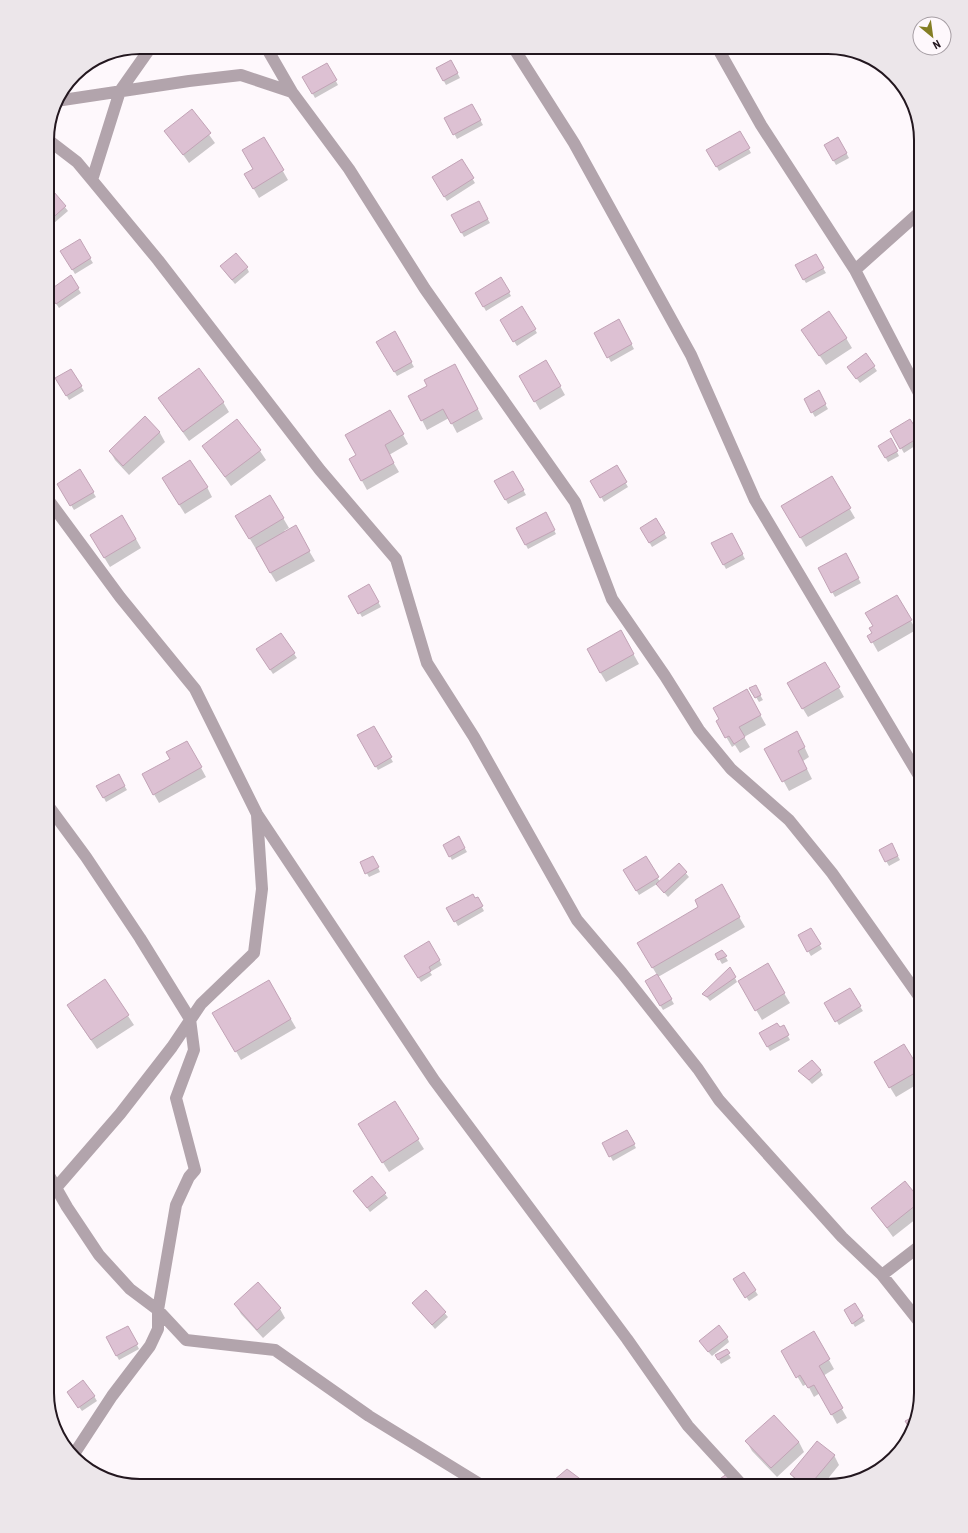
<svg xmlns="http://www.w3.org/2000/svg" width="968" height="1533" viewBox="0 0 968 1533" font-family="'Roboto Condensed',sans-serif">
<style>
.shadow{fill:#0003}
.building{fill:#ddc1d3;stroke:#c2a3b6}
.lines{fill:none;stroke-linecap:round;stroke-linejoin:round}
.street{stroke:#b2a4ac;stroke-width:12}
.rim{fill:none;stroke:#23171f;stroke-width:2}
</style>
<rect width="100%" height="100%" fill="#fef8fc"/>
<path class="shadow" d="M 451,61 L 460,78 L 446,85 L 437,68 Z
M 327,65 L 338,85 L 315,98 L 304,77 Z
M 472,105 L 483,125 L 457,139 L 446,118 Z
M 192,111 L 215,143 L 189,163 L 166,131 Z
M 740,132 L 751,153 L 719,171 L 708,150 Z
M 264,138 L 288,180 L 259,198 L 251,184 Z
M 838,138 L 849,158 L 836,165 L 825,145 Z
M 461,160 L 475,183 L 447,201 L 433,177 Z
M 54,193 L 68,211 L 47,229 L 47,199 Z
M 478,202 L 490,223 L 464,237 L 453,216 Z
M 79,241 L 93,263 L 75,274 L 62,252 Z
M 815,255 L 826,273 L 806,283 L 796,266 Z
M 247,268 L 249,272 L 235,284 L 224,271 Z
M 70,276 L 81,293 L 59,308 L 51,296 Z
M 501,278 L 511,296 L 486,311 L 476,293 Z
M 522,307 L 537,333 L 517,346 L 501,320 Z
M 619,321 L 634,349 L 611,362 L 595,334 Z
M 395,333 L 414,367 L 397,376 L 378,342 Z
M 846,338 L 852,348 L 826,365 L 808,339 Z
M 866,355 L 877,371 L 860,383 L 851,371 Z
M 546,361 L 565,395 L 540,410 L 520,376 Z
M 71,370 L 84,391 L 69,400 L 57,378 Z
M 460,374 L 483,419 L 457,433 L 449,418 L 427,430 L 422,420 Z
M 818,392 L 828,409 L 815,417 L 805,400 Z
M 159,399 L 223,402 L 229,412 L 189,441 Z
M 390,411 L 408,444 L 389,455 L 399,472 L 367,490 L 350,459 L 358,456 Z
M 145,418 L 160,433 L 165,442 L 129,475 L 115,460 L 110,451 Z
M 910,420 L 921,438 L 921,442 L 904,453 L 891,431 Z
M 891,440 L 899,456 L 888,462 L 879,446 Z
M 203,446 L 260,451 L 266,460 L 231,486 Z
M 616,466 L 628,487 L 604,502 L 592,481 Z
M 80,471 L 96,497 L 74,510 L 58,484 Z
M 513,472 L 526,495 L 508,504 L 496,481 Z
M 831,477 L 855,518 L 806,547 L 782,506 Z
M 168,487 L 207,487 L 212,497 L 185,514 Z
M 270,496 L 289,528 L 284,531 L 285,532 L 295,527 L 315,561 L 276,582 L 236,516 Z
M 545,513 L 556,534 L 528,549 L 517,528 Z
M 656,520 L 667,538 L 652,547 L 641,528 Z
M 732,534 L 745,559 L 726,569 L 713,544 Z
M 136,539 L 141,548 L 110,567 L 96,544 Z
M 845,555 L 861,583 L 835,597 L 819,569 Z
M 369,586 L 381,607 L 362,617 L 350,596 Z
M 897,596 L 916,630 L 878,652 L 869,636 L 873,634 L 874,627 Z
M 621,632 L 639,664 L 606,682 L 600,672 Z
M 281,635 L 297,658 L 273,674 L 260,654 Z
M 825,663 L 844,697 L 808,717 L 788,684 Z
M 755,686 L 763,700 L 759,702 L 751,689 Z
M 746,690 L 766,725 L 744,737 L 750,747 L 740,753 L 735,745 L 732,747 L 717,721 Z
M 373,727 L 393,762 L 378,770 L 358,735 Z
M 187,742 L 206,777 L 159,803 L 143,775 L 171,759 Z
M 802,742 L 809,757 L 803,761 L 812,779 L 789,791 L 766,749 Z
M 118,775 L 127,790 L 106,802 L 98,786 Z
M 459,838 L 467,852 L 452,860 L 444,845 Z
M 892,845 L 900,860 L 889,866 L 880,851 Z
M 373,857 L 380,872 L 369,877 L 361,863 Z
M 646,857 L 660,882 L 679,865 L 689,877 L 668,897 L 657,884 L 639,895 L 625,870 Z
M 721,886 L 745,927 L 658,977 L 674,1004 L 663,1010 L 649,986 L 657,975 L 638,943 L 700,907 Z
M 477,898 L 484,911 L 458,926 L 448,909 Z
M 811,929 L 822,949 L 811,956 L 799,936 Z
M 429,942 L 442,965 L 430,972 L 432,975 L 421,982 L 405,956 Z
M 722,951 L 728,961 L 722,964 L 716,954 Z
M 767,965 L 790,1003 L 762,1020 L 739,981 Z
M 730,968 L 737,982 L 710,1001 L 704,994 Z
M 269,981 L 296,1028 L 241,1060 L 214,1013 Z
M 849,990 L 863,1011 L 839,1025 L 826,1003 Z
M 73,1014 L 128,1016 L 134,1025 L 97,1049 Z
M 783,1027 L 790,1040 L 770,1051 L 760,1033 Z
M 904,1046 L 921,1074 L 921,1082 L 896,1097 L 875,1063 Z
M 820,1070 L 823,1075 L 812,1084 L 800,1071 Z
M 394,1102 L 424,1149 L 389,1172 L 365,1134 Z
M 627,1131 L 636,1148 L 613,1161 L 603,1143 Z
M 372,1177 L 388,1198 L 370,1212 L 357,1195 Z
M 904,1183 L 921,1204 L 921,1215 L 893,1237 L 872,1208 Z
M 744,1274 L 758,1295 L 749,1301 L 737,1284 Z
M 426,1291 L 448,1317 L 435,1329 L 413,1303 Z
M 235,1304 L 280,1309 L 285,1318 L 263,1338 L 241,1314 Z
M 855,1304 L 865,1321 L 855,1327 L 845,1310 Z
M 128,1327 L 139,1349 L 119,1360 L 107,1338 Z
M 814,1333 L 834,1369 L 823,1376 L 847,1418 L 837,1424 L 820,1393 L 814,1397 L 807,1384 L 803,1386 L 782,1351 Z
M 727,1337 L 729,1342 L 712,1356 L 703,1346 Z
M 726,1350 L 731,1358 L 721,1364 L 716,1355 Z
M 71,1396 L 94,1396 L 97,1401 L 82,1411 Z
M 774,1416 L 799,1442 L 804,1452 L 777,1477 L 752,1451 L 747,1442 Z
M 834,1455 L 839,1465 L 822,1486 L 800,1486 L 797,1484 L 792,1475 Z
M 582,1481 L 584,1486 L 549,1486 Z"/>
<path class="building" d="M 451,60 L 458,73 L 443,81 L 436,68 Z
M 327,63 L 337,80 L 312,94 L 302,77 Z
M 472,104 L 481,120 L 453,135 L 444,118 Z
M 192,109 L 211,133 L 183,155 L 164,131 Z
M 740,131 L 750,148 L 716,167 L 706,150 Z
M 264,137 L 284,170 L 253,189 L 244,174 L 253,169 L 242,150 Z
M 838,137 L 847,153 L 833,161 L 824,145 Z
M 462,159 L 474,178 L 444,197 L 432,177 Z
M 54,192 L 66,206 L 47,223 L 47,197 Z
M 479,201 L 488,219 L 461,233 L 451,215 Z
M 80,239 L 91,258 L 72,270 L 60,251 Z
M 236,253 L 248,267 L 232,280 L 220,266 Z
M 816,254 L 824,268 L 803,280 L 795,265 Z
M 71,275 L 79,288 L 56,304 L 47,292 Z
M 501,277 L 510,292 L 483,307 L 475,293 Z
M 522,306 L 536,329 L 513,342 L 500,320 Z
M 829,311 L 847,338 L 819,356 L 801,330 Z
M 619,319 L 632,344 L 607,358 L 594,333 Z
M 395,331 L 412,362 L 394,372 L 376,342 Z
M 866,353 L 875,366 L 856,379 L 847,367 Z
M 546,360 L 561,386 L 534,402 L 519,376 Z
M 455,364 L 478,409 L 451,424 L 443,409 L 421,421 L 408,396 L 427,386 L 424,380 Z
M 199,368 L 224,402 L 183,432 L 158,398 Z
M 71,369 L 82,386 L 66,396 L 55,378 Z
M 819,390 L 826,404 L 811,413 L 804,399 Z
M 390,410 L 404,434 L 385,445 L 394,463 L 361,481 L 349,459 L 356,455 L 345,435 Z
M 145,416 L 160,432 L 123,466 L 109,451 Z
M 237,419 L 261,450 L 225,477 L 202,446 Z
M 910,419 L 921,436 L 900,449 L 890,431 Z
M 891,438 L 898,451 L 885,458 L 878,446 Z
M 190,460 L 208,487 L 179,505 L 162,478 Z
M 617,465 L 627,482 L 600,498 L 590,481 Z
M 80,469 L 94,492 L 70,506 L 57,484 Z
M 513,471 L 524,490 L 505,500 L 494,481 Z
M 832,476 L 851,508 L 800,538 L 781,506 Z
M 270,495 L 284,518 L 249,539 L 235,516 Z
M 546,512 L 555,530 L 525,545 L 516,528 Z
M 122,515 L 136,539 L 104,558 L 90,535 Z
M 656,518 L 665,533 L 649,543 L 640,528 Z
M 296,525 L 310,551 L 270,573 L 256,548 Z
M 732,533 L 743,554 L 723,565 L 711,543 Z
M 846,553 L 859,578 L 831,593 L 818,568 Z
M 369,584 L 379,602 L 358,614 L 348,596 Z
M 897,595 L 912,620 L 871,643 L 867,636 L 872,633 L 869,628 L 873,626 L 865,613 Z
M 621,630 L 634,654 L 600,673 L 587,649 Z
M 281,633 L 295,653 L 270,670 L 256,649 Z
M 825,662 L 840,687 L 802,709 L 787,683 Z
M 756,685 L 761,695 L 755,698 L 749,688 Z
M 747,689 L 761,715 L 739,727 L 745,737 L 734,744 L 729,736 L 725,738 L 716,721 L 719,719 L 713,708 Z
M 374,726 L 392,757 L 375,767 L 357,735 Z
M 797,731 L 805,747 L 798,751 L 807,769 L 782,782 L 764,749 Z
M 187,741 L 202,767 L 153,795 L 142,774 L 170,759 L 166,752 Z
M 119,774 L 125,786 L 103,798 L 96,786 Z
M 459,836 L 465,848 L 449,857 L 443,845 Z
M 892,843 L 898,856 L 885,862 L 879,850 Z
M 373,856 L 379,867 L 365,874 L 360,862 Z
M 646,856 L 659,877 L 636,891 L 623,870 Z
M 679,863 L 687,872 L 664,893 L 656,884 Z
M 722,884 L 740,917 L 652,968 L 637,943 L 698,907 L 695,900 Z
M 473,894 L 475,898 L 478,897 L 483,906 L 454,922 L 446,908 Z
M 811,928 L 821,944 L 807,952 L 798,935 Z
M 429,941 L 440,960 L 429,967 L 431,971 L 418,978 L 404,956 Z
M 722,950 L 727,956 L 718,960 L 715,954 Z
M 768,963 L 785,993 L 755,1011 L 738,981 Z
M 730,967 L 736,977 L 707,997 L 702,994 Z
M 657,974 L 672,999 L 660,1006 L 645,981 Z
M 105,979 L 129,1015 L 91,1040 L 67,1005 Z
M 269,980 L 291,1019 L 235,1052 L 212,1013 Z
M 850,988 L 861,1006 L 835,1022 L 824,1003 Z
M 777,1023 L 780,1027 L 784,1025 L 789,1035 L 767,1047 L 759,1033 Z
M 904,1044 L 920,1070 L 889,1088 L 874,1062 Z
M 812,1060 L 821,1070 L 809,1080 L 798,1071 Z
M 395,1101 L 419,1139 L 382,1163 L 358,1124 Z
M 627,1130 L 635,1144 L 609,1157 L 602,1143 Z
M 372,1176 L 386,1193 L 367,1208 L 353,1191 Z
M 905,1181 L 921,1201 L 887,1228 L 871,1208 Z
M 744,1272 L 756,1290 L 745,1298 L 733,1279 Z
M 258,1282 L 281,1308 L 257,1330 L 234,1304 Z
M 426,1290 L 446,1312 L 432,1325 L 412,1303 Z
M 855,1303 L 863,1316 L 852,1324 L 844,1310 Z
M 719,1325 L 728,1337 L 708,1352 L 699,1341 Z
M 128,1326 L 138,1344 L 116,1356 L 106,1337 Z
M 814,1331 L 830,1359 L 819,1366 L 843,1408 L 831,1415 L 814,1385 L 808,1388 L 800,1375 L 796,1378 L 781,1351 Z
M 727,1349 L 730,1353 L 718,1360 L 715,1355 Z
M 83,1380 L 95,1396 L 78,1408 L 67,1392 Z
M 774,1415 L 799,1442 L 771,1468 L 745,1441 Z
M 915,1416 L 911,1431 L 905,1421 Z
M 817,1441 L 835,1455 L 809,1486 L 805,1486 L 790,1474 Z
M 567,1469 L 583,1481 L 577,1486 L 547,1486 Z
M 728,1473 L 737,1486 L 710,1486 Z"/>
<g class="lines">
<path class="street" d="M 266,47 L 292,92 L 349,169 L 425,289 L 575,502 L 612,599 L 665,676 L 699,730 L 731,769 L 789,820 L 832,873 L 921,999
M 513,47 L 574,143 L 691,355 L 755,500 L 921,779
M 717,47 L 761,125 L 855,270 L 921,397
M 56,101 L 189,81 L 241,75 L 292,92
M 47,139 L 77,162 L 92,180 L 158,260 L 320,470 L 396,559 L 427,663 L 474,737 L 577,920 L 622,973 L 698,1069 L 719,1100 L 842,1237 L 882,1275 L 921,1324
M 92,180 L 120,91 L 151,47
M 855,270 L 921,211
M 47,498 L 120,597 L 195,689 L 257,814 L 434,1080 L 627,1339 L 688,1426 L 743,1486
M 47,804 L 86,857 L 140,938 L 190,1019 L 194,1050 L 176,1098 L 195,1170 L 189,1177 L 176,1205 L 158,1310 L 158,1329 L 150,1346 L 112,1396 L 74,1454
M 47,1172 L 67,1207 L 99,1255 L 130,1289 L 158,1310 L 186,1340 L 275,1350 L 369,1416 L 483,1486
M 55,1189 L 120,1114 L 172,1047 L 201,1004 L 254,953 L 262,889 L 257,815
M 882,1275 L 921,1245"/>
</g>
<path d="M0 0H968V1533H0ZM140 54H828A86 86 0 0 1 914 140V1393A86 86 0 0 1 828 1479H140A86 86 0 0 1 54 1393V140A86 86 0 0 1 140 54Z" fill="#ece6ea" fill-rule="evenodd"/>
<path class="rim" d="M140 54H828A86 86 0 0 1 914 140V1393A86 86 0 0 1 828 1479H140A86 86 0 0 1 54 1393V140A86 86 0 0 1 140 54Z"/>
<g transform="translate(932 36) rotate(151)"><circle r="19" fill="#fef8fc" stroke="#a69ea4"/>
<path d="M0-3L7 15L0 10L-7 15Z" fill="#847e24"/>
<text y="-6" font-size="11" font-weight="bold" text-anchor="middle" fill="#23171f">N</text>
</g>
</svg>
